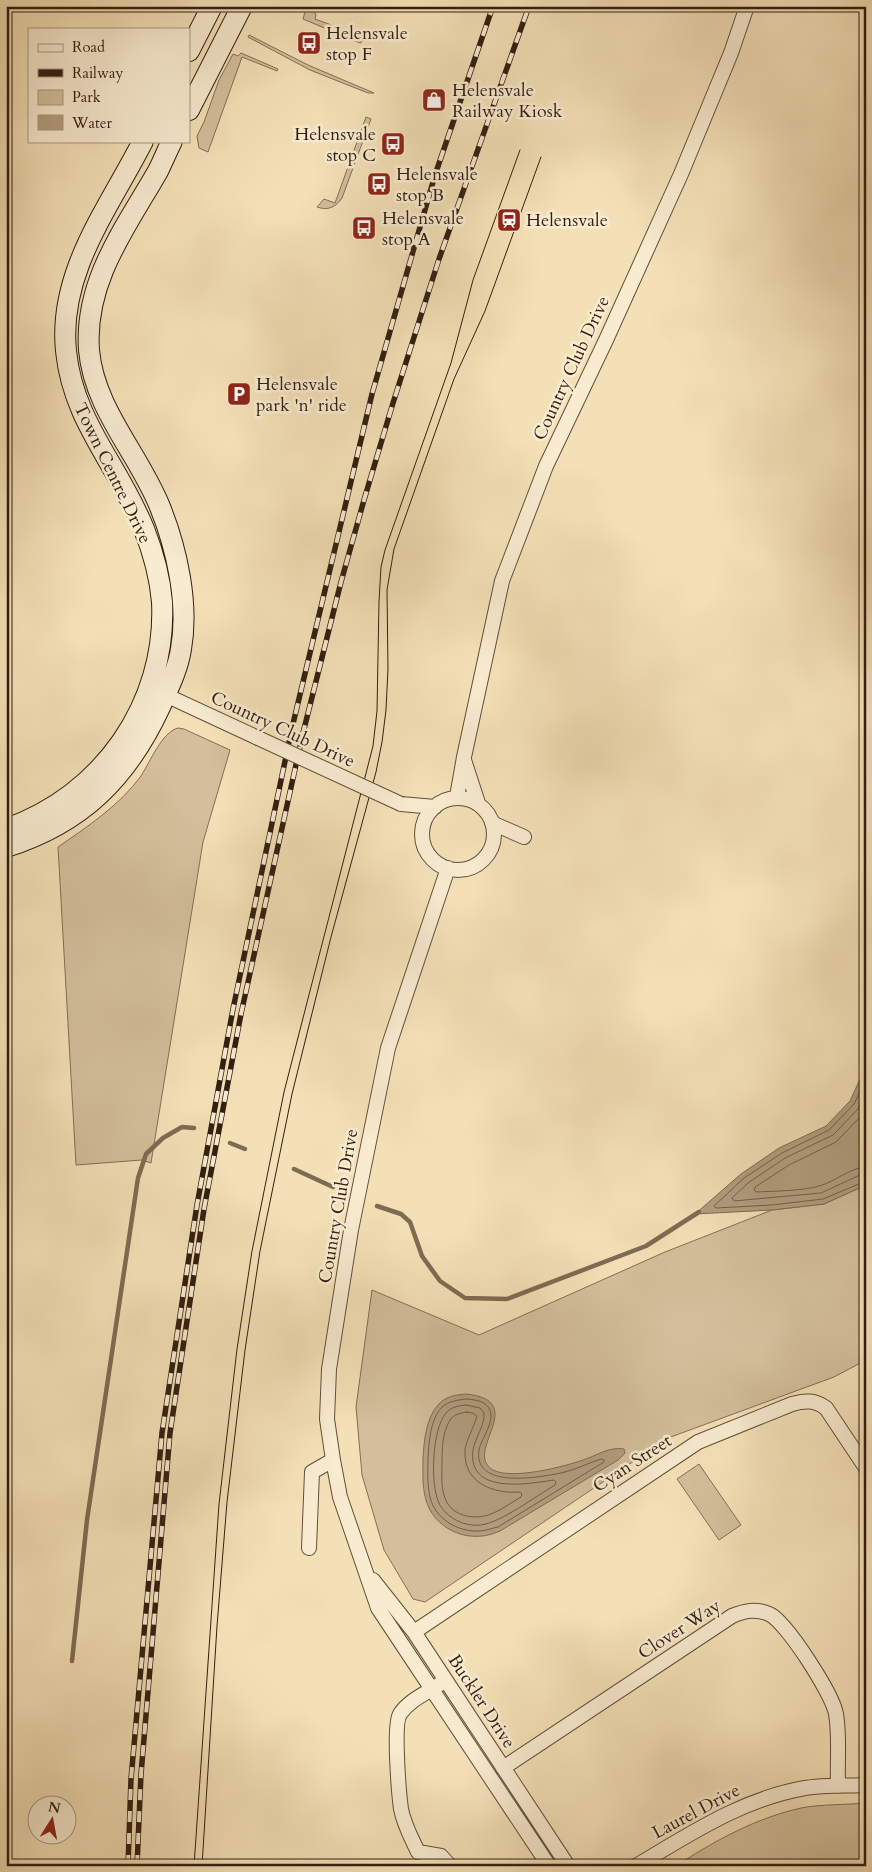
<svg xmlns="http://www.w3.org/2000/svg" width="872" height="1872" viewBox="0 0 872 1872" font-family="Cardo,serif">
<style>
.green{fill:#d3bf9b;stroke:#826e56}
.water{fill:#b29e7f;stroke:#7e6b53}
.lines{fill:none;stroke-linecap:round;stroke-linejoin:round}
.shore{stroke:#725e48;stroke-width:1}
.stream{stroke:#7e6b53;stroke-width:4.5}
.street-casing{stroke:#624e3a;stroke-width:16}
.secondary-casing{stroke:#311e11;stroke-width:22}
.street{stroke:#f8ebd0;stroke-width:14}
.secondary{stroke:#f8ebd0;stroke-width:20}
.tram{stroke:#311e11;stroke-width:1}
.rail-casing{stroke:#311e11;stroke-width:5.5}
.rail{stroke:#f8ebd0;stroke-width:4;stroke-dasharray:11;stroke-linecap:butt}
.street-bridge-casing{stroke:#624e3a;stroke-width:16;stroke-linecap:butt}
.street-bridge{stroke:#f8ebd0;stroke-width:14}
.labels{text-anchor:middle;stroke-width:5;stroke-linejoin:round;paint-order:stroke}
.poi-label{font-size:18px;fill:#311e11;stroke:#f8ebd0;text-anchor:start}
.street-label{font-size:18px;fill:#311e11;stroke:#f8ebd0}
</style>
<rect width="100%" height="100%" fill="#f4e0b7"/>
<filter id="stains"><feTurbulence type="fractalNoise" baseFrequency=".004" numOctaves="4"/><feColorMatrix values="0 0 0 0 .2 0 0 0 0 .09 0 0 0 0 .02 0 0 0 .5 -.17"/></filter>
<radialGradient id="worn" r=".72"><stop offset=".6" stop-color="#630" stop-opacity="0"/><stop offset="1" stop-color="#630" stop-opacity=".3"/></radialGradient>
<path class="green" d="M 309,9 L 314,11 L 316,15 L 315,19 L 353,33 L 363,41 L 360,43 L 303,19 L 305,12 Z
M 249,35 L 308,65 L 374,93 L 368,93 L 310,70 L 248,37 Z
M 241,53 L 278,69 L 277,71 L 242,57 L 208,152 L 199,148 L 197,136 L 204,122 L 219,80 L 233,54 L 238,56 Z
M 366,117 L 371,119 L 342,198 C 336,207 328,211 317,207 L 324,199 L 335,203 Z
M 178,728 L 184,729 L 230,750 L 203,842 L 151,1163 L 142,1160 L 76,1165 L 58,847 C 87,827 120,805 141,776 C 150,762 162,732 178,728 Z
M 866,1185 L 866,1360 L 834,1377 L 668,1438 L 425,1602 L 413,1599 L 384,1550 L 362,1475 L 356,1407 L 372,1290 L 479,1335 L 665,1252 L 772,1210 L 824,1204 Z
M 699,1464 L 741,1525 L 719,1540 L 677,1479 Z
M 866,1803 L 866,1866 L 676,1866 C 714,1841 756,1818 801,1808 C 822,1804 845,1805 866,1803 Z"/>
<path class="water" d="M 866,1066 L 866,1185 L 824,1204 L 772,1210 L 695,1214 L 741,1174 L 779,1148 L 826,1126 L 850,1101 Z
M 466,1394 C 531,1401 462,1452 493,1470 C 512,1480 563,1467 583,1460 C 596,1456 610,1446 624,1449 L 625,1453 L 618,1460 L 500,1531 C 494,1533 488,1536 482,1536 C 457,1539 432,1523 426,1500 C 422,1487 423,1471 423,1458 C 424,1441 426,1417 439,1404 C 446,1396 456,1395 466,1394 Z"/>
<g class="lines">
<path class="shore" d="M 866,1079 L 854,1104 L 829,1130 L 782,1153 L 744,1178 L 714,1206 L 716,1208 L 772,1205 L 823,1199 L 866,1181
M 866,1093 L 858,1109 L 833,1135 L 785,1158 L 748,1183 L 732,1198 L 734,1201 L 821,1193 L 860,1175 L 866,1175
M 866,1111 L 836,1142 L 789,1165 L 755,1187 L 754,1190 L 756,1192 C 775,1191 802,1191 819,1186 C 835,1182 849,1168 866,1167
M 467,1399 C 476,1400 486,1401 490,1410 C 495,1422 481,1439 479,1450 C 473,1490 540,1477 561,1473 C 575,1470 588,1463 601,1459 L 604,1460 L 604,1462 L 498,1527 C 492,1528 486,1531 479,1531 C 458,1532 435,1519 430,1497 C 427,1485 428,1471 428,1458 C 429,1443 430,1419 442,1407 C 449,1401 458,1400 467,1399 Z
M 466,1405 L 480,1408 L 484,1413 C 485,1425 475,1438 473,1450 C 467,1495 528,1484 554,1480 L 556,1482 L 555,1485 C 536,1496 502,1522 481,1525 C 465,1527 446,1518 439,1503 C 430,1485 432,1429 446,1413 C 451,1407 458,1406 466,1405 Z
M 467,1412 L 473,1413 L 477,1416 C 474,1427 467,1438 465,1450 C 463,1483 493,1494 520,1492 L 522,1494 L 521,1497 C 512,1502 502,1510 491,1514 C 474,1521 449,1516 444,1495 C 441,1486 442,1474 442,1465 C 442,1450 442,1433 450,1420 C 454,1414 461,1413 467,1412 Z"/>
<path class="stream" d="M 230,1143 L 245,1149
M 294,1169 L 333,1187
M 377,1206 L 401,1214 L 410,1222 L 422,1256 L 440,1281 L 465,1298 L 507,1299 L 646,1246 L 699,1212
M 72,1661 L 87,1520 L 138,1178 L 146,1154 L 163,1138 L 182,1127 L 194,1128"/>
<defs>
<path id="street" d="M 159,692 L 258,738
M 464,760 L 478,803
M 457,797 L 464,757 L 502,581 L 546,466 L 606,340 L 681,174 L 731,53 L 747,6
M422 834a36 36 0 1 1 72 0a36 36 0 1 1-72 0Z
M 401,804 L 435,807
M 492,823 L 524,837
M 333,1460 L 340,1497 L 378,1608 L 549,1866
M 309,1548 L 312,1472 L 333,1460 L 327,1419 L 329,1369 L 351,1230 L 388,1048 L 448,868
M 373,1580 L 414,1632 L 568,1866
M 414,1632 L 698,1442 L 792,1404 C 805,1400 815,1400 826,1408 L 866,1468
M 440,1684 C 427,1693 409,1700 400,1714 C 393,1725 399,1794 401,1809 C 404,1825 412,1839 418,1852 L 441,1856 L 450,1866
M 503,1768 L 732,1616 C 744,1611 756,1608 769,1614 C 786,1621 833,1695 836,1714 C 840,1737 837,1763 838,1786
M 636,1866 C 690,1834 742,1799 805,1788 C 825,1785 846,1786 866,1785"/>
<path id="secondary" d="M 189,51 L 212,6
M 189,110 L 242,6
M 6,829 C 102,796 167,704 162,602 C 160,577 153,552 144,529 C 119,466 73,422 66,351 C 58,272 109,208 143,141
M 6,847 C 82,823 127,778 160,707 C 168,689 178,669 181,649 C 189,604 177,549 160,507 C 139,454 94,409 89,350 C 84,281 126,227 158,171 C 163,161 167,151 172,141"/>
</defs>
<use href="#street" class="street-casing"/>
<use href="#secondary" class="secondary-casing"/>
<use href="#street" class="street"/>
<use href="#secondary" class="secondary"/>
<path class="tram" d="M 194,1866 L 219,1504 L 237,1349 L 252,1251 L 284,1092 L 373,746 L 377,711 L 379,601 L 381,567 L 385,550 L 451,363 L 473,280 L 520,150
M 202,1866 L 217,1626 L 227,1502 L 245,1350 L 260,1251 L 292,1094 L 331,937 L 376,772 L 382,742 L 386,710 L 388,669 L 387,590 L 394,549 L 454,379 L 485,311 L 541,157"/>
<defs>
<path id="rail" d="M 128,1866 L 131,1779 L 162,1433 L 197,1205 L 233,1009 L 292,728 L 372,394 L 435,175 L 493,6
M 137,1866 L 141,1774 L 170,1433 L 204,1209 L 241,1014 L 303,733 L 341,582 L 364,500 L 393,403 L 439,259 L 529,6"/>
</defs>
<use href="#rail" class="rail-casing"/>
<use href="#rail" class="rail"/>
<defs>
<path id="street-bridge" d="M 258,738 L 401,804"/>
</defs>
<use href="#street-bridge" class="street-bridge-casing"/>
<use href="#street-bridge" class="street-bridge"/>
</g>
<defs>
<symbol id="bus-square" viewBox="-11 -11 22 22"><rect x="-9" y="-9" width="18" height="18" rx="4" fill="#8f2418" stroke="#f8ebd0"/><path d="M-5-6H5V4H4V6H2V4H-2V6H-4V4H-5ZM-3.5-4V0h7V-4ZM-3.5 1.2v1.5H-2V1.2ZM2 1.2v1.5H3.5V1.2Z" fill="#fff"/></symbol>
<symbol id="shop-square" viewBox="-11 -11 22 22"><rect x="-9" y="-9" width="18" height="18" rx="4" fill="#8f2418" stroke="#f8ebd0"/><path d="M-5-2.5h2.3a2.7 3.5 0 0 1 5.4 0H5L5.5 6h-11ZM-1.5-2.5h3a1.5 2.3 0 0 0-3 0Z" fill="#fff"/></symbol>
<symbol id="station-square" viewBox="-11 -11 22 22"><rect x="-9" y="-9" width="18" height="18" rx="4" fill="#8f2418" stroke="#f8ebd0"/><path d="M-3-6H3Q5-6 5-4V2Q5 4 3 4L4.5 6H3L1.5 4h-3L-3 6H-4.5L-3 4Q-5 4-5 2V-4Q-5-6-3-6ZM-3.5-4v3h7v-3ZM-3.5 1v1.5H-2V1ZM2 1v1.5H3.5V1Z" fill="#fff"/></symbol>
<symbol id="parking-square" viewBox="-11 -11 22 22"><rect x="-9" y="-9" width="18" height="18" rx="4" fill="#8f2418" stroke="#f8ebd0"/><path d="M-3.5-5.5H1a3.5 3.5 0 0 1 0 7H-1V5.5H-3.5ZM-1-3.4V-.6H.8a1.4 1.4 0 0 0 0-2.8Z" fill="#fff"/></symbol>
</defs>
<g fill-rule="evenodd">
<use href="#bus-square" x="295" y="29" width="28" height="28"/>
<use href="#shop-square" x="420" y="86" width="28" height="28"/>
<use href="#bus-square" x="379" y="130" width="28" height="28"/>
<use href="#bus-square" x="365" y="170" width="28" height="28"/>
<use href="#station-square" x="495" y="206" width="28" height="28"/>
<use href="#bus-square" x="350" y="214" width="28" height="28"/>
<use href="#parking-square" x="225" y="380" width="28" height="28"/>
</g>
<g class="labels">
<g class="poi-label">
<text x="326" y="39">Helensvale<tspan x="326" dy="21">stop F</tspan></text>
<text x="452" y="96">Helensvale<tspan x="452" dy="21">Railway Kiosk</tspan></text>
<text x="376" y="140" text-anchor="end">Helensvale<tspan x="376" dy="21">stop C</tspan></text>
<text x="396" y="180">Helensvale<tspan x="396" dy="21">stop B</tspan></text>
<text x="382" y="224">Helensvale<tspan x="382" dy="21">stop A</tspan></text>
<text x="526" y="226">Helensvale</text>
<text x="256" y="390">Helensvale<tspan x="256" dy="21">park 'n' ride</tspan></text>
</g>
<g class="street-label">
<text transform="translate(571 368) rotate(-65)" y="6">Country Club Drive</text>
<text transform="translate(113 473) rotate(64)" y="6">Town Centre Drive</text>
<text transform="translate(283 729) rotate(25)" y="6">Country Club Drive</text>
<text transform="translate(338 1206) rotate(-80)" y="6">Country Club Drive</text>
<text transform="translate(632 1463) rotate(-33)" y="6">Cyan Street</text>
<text transform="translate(679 1629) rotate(-33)" y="6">Clover Way</text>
<text transform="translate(482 1701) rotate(57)" y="6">Buckler Drive</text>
<text transform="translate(696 1811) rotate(-28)" y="6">Laurel Drive</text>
</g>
</g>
<rect width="872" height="1872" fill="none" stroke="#f4e0b7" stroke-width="25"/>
<rect x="8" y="8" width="857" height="1857" fill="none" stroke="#311e11" stroke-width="2.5"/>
<rect x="12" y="12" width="847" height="1847" fill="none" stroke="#311e11"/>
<rect x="28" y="28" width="162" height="115" fill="#f8ebd0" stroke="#a89984"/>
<rect x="38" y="44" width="25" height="8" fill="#f8ebd0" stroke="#a89984"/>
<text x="72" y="52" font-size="15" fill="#311e11">Road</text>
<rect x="38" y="69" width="25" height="8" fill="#311e11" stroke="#a89984"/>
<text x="72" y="78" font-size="15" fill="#311e11">Railway</text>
<rect x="38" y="90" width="25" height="15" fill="#d3bf9b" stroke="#a89984"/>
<text x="72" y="102" font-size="15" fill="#311e11">Park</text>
<rect x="38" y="115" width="25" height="15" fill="#b29e7f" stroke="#a89984"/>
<text x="72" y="128" font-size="15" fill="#311e11">Water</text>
<g transform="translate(52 1820) rotate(11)"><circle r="24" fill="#f8ebd0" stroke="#a89984"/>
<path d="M0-4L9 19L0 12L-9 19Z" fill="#8f2418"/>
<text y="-8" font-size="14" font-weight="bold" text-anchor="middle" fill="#311e11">N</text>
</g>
<rect width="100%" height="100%" filter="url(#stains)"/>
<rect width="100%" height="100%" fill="url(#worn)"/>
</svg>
